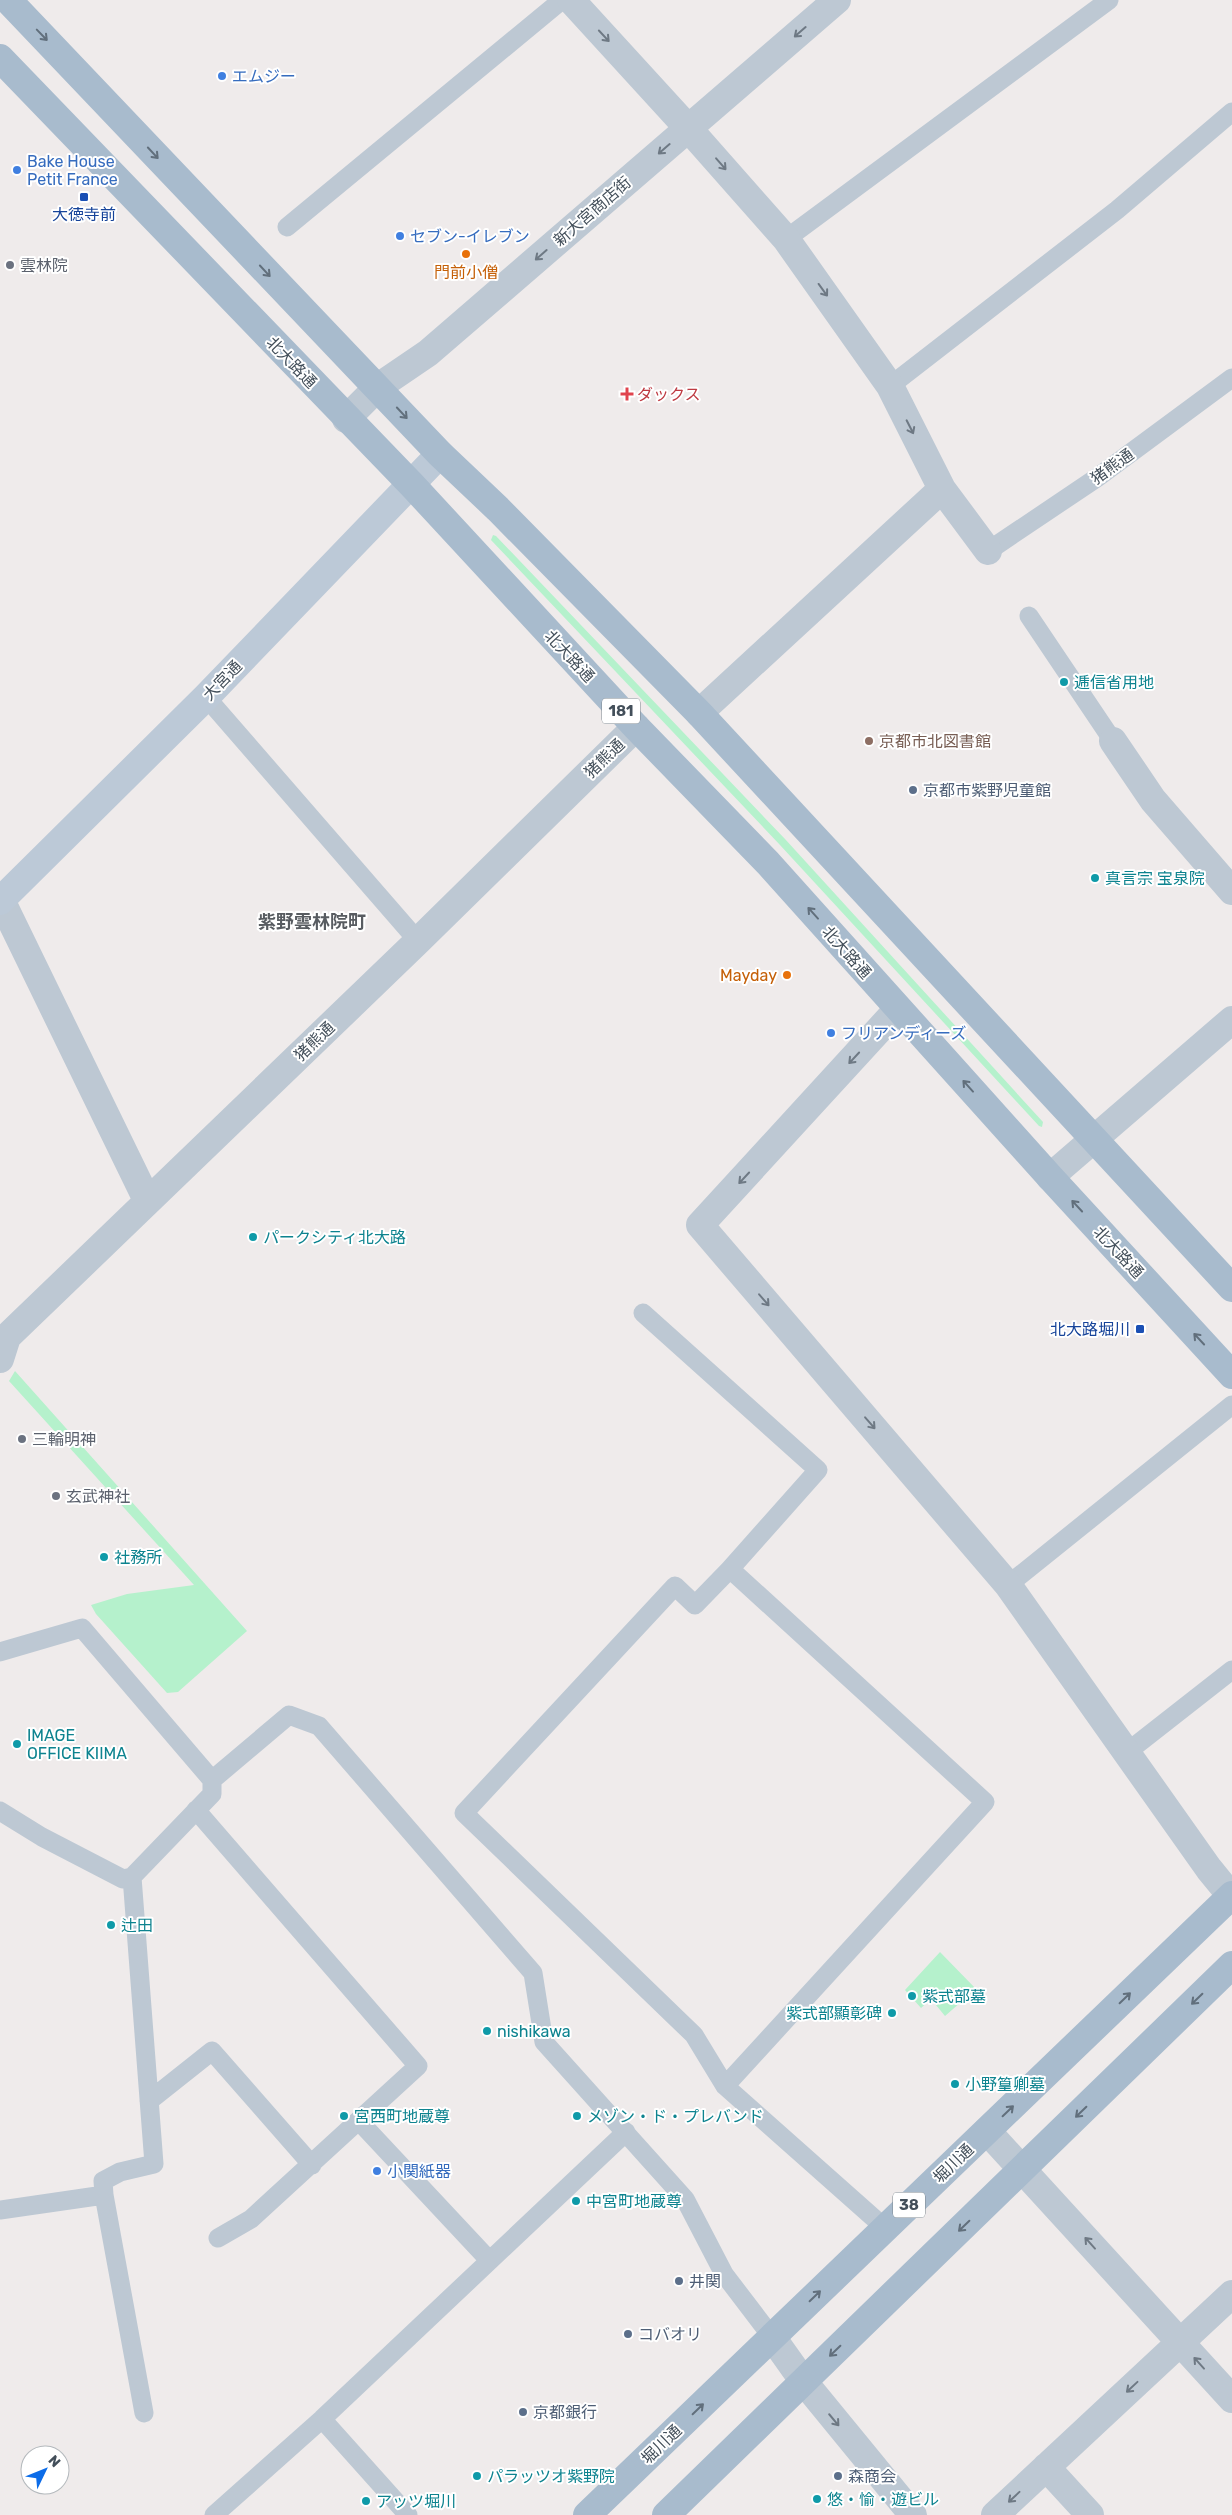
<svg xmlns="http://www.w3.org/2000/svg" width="1232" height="2515" viewBox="0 0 1232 2515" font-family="Rubik,'Noto Sans JP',sans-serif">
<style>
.green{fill:#b5f1cc}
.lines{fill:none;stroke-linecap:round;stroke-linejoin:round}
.lane{stroke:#bdc8d3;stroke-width:19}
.street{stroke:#bdc8d3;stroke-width:28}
.secondary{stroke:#bcc9d7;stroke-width:28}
.primary{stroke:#a8bbcd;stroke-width:28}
.oneway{stroke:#6e7984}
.oneway2{stroke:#616f7c}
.shop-dot{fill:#3f7fe0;stroke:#fff;stroke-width:2}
.transit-dot{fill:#1a4fb4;stroke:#fff;stroke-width:2}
.food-dot{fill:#e8710a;stroke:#fff;stroke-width:2}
.worship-dot{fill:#6b7280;stroke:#fff;stroke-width:2}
.health-dot{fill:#e0444e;stroke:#fff;stroke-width:2}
.culture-dot{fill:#0f9aa8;stroke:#fff;stroke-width:2}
.education-dot{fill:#8d6e63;stroke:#fff;stroke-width:2}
.service-dot{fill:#5c6f8a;stroke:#fff;stroke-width:2}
.labels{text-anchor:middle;stroke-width:4;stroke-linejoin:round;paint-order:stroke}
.shield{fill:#fff;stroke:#7b848c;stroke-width:1}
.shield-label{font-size:15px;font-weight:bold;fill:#434f5a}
.shop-label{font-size:16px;fill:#366cbe;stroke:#fff;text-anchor:start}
.street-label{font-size:16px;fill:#434f5a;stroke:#fff}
.transit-label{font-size:16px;fill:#164399;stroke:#fff}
.worship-label{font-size:16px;fill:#5b616d;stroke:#fff;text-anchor:start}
.food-label{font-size:16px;fill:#c56008;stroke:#fff}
.health-label{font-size:16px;fill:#be3a42;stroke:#fff;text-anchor:start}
.culture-label{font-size:16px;fill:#0d838f;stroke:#fff;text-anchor:start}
.education-label{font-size:16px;fill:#785e54;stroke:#fff;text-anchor:start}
.service-label{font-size:16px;fill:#4e5e75;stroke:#fff;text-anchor:start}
.neighbourhood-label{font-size:18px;font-weight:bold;fill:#585c61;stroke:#fff}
</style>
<rect width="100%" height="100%" fill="#efebeb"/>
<path class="green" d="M 493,535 L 496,536 L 785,839 L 1043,1122 L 1042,1127 L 1039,1126 L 780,845 L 491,540 Z
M 15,1371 L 247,1631 L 178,1692 L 167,1693 L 96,1614 L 91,1605 L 127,1594 L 194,1585 L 9,1381 Z
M 940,1952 L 976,1989 L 945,2016 L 931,1999 L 921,2008 L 905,1990 Z"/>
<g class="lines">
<path class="lane" d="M 287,227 L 562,0
M 786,239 L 1109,0
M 890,386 L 1117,210 L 1232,112
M 988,551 L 1098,477 L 1232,378
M 1029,616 L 1113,741
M 206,697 L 418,941
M 643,1313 L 818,1470 L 730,1569 L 985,1802 L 725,2086
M 730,1569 L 695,1605 L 675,1586 L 464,1813 L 694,2035 L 725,2086 L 885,2228
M 1008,1585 L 1232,1405
M 0,1652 L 82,1628 L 212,1780 L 289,1715 L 319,1726 L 533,1973 L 544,2042 L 685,2199 L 724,2274 L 772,2337
M 1126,1753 L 1232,1670
M 196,1810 L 418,2066 L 251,2219 L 218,2238
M 0,1811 L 42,1837 L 123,1879 L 132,1877 L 212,1794 L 212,1780
M 149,2101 L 212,2051 L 312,2165
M 359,2121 L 489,2260
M 104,2195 L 144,2413
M 0,2210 L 104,2195 L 103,2181 L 120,2172 L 154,2164 L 132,1877
M 322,2419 L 408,2515
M 214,2515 L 322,2419 L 626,2132"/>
<path class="street" d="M 571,0 L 688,128 L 786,239 L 890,386 L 942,489 L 988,551
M 346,419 L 378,387 L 428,353 L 837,0
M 699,713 L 942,489
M 1113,741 L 1153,800 L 1232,891
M 0,898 L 147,1200
M 898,1009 L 700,1225 L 1008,1585 L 1209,1869 L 1232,1897
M 1050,1177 L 1232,1020
M 0,1359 L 7,1337 L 418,941 L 636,727
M 987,2131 L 1232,2399
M 772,2337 L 804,2382 L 913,2515
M 1046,2467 L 1090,2515
M 995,2515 L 1232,2294"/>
<path class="secondary" d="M 0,901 L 206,697 L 440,454"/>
<path class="primary" d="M 8,0 L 440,454 L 498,509 L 699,713 L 1232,1288
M 0,58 L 412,485 L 636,727 L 768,863 L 1050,1177 L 1232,1375
M 587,2515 L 1232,1895
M 666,2515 L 1232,1965"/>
</g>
<defs><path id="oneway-shaft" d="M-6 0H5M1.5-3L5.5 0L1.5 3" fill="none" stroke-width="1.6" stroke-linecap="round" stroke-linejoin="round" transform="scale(1.25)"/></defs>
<g class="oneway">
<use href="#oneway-shaft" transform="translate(800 32) rotate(139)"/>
<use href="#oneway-shaft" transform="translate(604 36) rotate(47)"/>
<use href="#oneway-shaft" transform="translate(664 149) rotate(139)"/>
<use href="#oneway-shaft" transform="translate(721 164) rotate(49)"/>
<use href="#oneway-shaft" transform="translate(541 255) rotate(139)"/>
<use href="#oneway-shaft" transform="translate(823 290) rotate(54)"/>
<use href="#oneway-shaft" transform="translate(910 427) rotate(63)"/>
<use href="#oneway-shaft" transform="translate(854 1058) rotate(133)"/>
<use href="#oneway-shaft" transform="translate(744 1178) rotate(133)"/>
<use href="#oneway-shaft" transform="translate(764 1300) rotate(49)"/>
<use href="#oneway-shaft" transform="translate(870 1423) rotate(49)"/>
<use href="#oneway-shaft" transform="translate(1090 2243) rotate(-132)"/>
<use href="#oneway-shaft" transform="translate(1199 2363) rotate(-132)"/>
<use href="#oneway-shaft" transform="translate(1132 2387) rotate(137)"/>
<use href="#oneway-shaft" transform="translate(834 2420) rotate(50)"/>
<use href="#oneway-shaft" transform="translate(1014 2497) rotate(137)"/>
</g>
<g class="oneway2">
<use href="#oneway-shaft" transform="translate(42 35) rotate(46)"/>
<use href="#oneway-shaft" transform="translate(153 153) rotate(47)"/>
<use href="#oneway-shaft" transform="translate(265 271) rotate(47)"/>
<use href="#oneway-shaft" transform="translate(402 413) rotate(47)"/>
<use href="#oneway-shaft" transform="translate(813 913) rotate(-132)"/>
<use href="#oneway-shaft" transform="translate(968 1086) rotate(-132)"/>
<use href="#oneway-shaft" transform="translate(1077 1206) rotate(-133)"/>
<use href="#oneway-shaft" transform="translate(1199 1339) rotate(-133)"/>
<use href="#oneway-shaft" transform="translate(1125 1998) rotate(-44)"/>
<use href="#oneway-shaft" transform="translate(1197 1999) rotate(136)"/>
<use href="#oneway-shaft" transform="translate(1008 2111) rotate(-44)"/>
<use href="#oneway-shaft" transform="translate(1081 2112) rotate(136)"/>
<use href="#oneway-shaft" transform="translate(964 2226) rotate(136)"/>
<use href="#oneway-shaft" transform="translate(815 2296) rotate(-44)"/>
<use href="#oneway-shaft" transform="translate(835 2351) rotate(136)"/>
<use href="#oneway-shaft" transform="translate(698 2409) rotate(-44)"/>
</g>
<g class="shop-dot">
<circle cx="222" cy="76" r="5"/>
<circle cx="17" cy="170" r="5"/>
<circle cx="400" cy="236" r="5"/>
<circle cx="831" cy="1033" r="5"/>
<circle cx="377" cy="2171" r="5"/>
</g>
<g class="transit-dot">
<rect x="79" y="192" width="10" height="10" rx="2.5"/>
<rect x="1135" y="1324" width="10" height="10" rx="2.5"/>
</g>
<g class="food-dot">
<circle cx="466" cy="254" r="5"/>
<circle cx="787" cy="975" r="5"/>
</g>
<g class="worship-dot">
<circle cx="10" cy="265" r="5"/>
<circle cx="22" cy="1439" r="5"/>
<circle cx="56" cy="1496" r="5"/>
</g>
<path class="health-dot" d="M624.5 386.5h5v5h5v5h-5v5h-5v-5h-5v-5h5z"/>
<g class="culture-dot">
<circle cx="1064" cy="682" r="5"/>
<circle cx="1095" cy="878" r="5"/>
<circle cx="253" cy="1237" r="5"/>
<circle cx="104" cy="1557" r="5"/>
<circle cx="17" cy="1744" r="5"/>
<circle cx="111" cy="1925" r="5"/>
<circle cx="912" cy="1996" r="5"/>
<circle cx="892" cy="2013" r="5"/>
<circle cx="487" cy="2031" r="5"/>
<circle cx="955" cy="2084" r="5"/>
<circle cx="344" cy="2116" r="5"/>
<circle cx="577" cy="2116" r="5"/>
<circle cx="576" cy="2201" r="5"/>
<circle cx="477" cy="2476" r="5"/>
<circle cx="817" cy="2499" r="5"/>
<circle cx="366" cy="2501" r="5"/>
</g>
<circle class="education-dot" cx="869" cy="741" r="5"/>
<g class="service-dot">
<circle cx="913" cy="790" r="5"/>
<circle cx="679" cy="2281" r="5"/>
<circle cx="628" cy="2334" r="5"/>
<circle cx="523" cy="2412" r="5"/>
<circle cx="838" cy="2476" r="5"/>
</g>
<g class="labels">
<g class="shield">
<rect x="602" y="698.5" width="38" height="25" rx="4"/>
<rect x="893" y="2192.5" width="32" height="25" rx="4"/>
</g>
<g class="shield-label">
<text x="621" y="716">181</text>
<text x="909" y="2210">38</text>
</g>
<g class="shop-label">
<text x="232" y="82">エムジー</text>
<text x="27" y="167">Bake House<tspan x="27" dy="18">Petit France</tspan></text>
<text x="410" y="242">セブン-イレブン</text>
<text x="841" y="1039">フリアンディーズ</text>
<text x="387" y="2177">小関紙器</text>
</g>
<g class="street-label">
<text transform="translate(592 211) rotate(-41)" y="6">新大宮商店街</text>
<text transform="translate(292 362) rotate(46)" y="6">北大路通</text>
<text transform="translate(1112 466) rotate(-36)" y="6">猪熊通</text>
<text transform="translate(570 656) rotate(47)" y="6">北大路通</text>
<text transform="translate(222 680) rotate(-46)" y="6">大宮通</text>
<text transform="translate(604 758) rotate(-44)" y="6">猪熊通</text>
<text transform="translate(847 952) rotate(48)" y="6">北大路通</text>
<text transform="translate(314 1041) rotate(-44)" y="6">猪熊通</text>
<text transform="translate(1119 1252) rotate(47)" y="6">北大路通</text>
<text transform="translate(953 2163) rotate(-44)" y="6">堀川通</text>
<text transform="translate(661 2444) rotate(-44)" y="6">堀川通</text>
</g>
<g class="transit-label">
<text x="84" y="220">大徳寺前</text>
<text x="1130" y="1335" text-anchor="end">北大路堀川</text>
</g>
<g class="worship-label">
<text x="20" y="271">雲林院</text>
<text x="32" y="1445">三輪明神</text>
<text x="66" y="1502">玄武神社</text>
</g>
<g class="food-label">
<text x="466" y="278">門前小僧</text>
<text x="777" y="981" text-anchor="end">Mayday</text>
</g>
<g class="health-label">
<text x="637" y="400">ダックス</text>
</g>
<g class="culture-label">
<text x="1074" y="688">逓信省用地</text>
<text x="1105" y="884">真言宗 宝泉院</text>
<text x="263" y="1243">パークシティ北大路</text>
<text x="114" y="1563">社務所</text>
<text x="27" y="1741">IMAGE<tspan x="27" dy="18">OFFICE KIIMA</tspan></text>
<text x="121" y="1931">辻田</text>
<text x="922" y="2002">紫式部墓</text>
<text x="882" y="2019" text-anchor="end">紫式部顯彰碑</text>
<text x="497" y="2037">nishikawa</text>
<text x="965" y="2090">小野篁卿墓</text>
<text x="354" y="2122">宮西町地蔵尊</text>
<text x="587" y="2122">メゾン・ド・プレバンド</text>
<text x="586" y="2207">中宮町地蔵尊</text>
<text x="487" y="2482">パラッツオ紫野院</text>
<text x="827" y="2505">悠・愉・遊ビル</text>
<text x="376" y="2507">アッツ堀川</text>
</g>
<g class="education-label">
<text x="879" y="747">京都市北図書館</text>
</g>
<g class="service-label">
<text x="923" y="796">京都市紫野児童館</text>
<text x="689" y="2287">井関</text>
<text x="638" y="2340">コバオリ</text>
<text x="533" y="2418">京都銀行</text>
<text x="848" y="2482">森商会</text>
</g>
<g class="neighbourhood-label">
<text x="312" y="928">紫野雲林院町</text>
</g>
</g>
<g transform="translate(45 2470) rotate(47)"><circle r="24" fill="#ffffff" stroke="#b4b9bd"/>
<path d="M0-4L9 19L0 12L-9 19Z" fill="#0c6ce8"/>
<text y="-8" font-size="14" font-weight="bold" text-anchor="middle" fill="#434f5a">N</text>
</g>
</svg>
